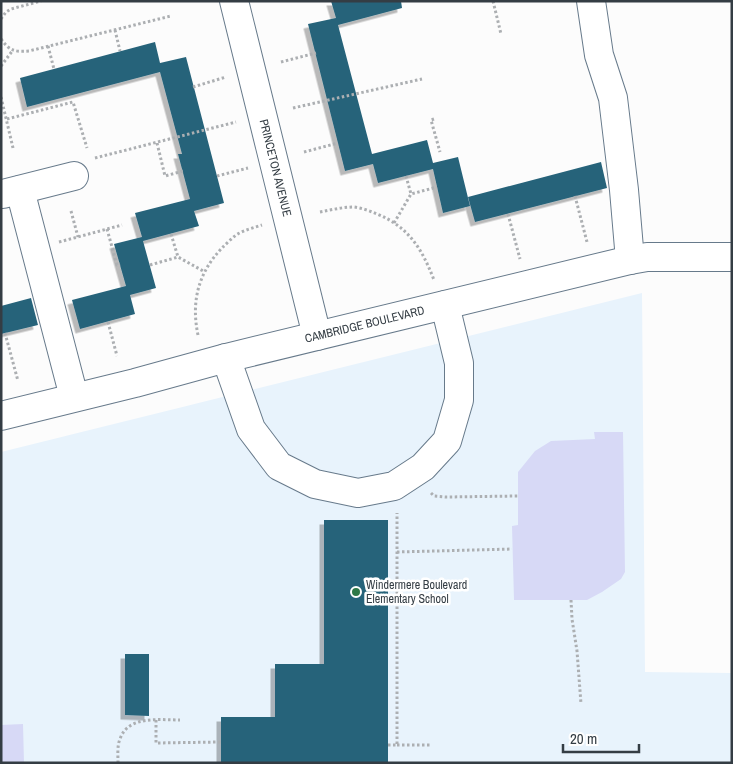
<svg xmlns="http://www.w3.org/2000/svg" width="733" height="764" viewBox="0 0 733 764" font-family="'Archivo Narrow',sans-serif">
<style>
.built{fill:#e8f3fc}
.green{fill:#d7d9f6}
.building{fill:#27637a;filter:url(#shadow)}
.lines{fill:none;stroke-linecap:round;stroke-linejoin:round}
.minor-casing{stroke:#677a8b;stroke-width:30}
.path{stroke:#acafb2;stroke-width:3;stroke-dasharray:2.5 2.5;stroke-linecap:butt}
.minor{stroke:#fff;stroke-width:28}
.poi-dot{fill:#2e7847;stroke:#fff;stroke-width:2}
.labels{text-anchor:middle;stroke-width:5;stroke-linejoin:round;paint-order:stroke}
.street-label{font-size:12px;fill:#343d44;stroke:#fff}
.poi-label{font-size:12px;fill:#343d44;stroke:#fff;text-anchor:start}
</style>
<defs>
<filter id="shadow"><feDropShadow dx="-4.5" dy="4.5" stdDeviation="0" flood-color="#0004"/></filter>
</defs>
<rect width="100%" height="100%" fill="#fcfcfc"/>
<path class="built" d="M 642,293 L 645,672 L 732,673 L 732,763 L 1,763 L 1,452 Z"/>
<path class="green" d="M 594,432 L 623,432 L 625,572 L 621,579 L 602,592 L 587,600 L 514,600 L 512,526 L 518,525 L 518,472 L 535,451 L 551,441 L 595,439 Z
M 23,724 L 24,763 L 1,763 L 1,725 Z"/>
<path class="building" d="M 331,1 L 401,1 L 402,8 L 338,25 L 372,154 L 427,140 L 433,163 L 458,157 L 470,206 L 443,213 L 433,169 L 378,183 L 373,164 L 345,171 L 308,24 L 336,18 Z
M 155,42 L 160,63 L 186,57 L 224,203 L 194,211 L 199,226 L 143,241 L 156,288 L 130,295 L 135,314 L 80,329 L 72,300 L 126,286 L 114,244 L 142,237 L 135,213 L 190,199 L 178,154 L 182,154 L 160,72 L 27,107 L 20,78 Z
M 601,162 L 607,188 L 475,222 L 468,197 Z
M 31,298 L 38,325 L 1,334 L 1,306 Z
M 324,520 L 388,520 L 388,763 L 221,763 L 221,717 L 275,717 L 275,664 L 324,664 Z
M 125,654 L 149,654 L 149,716 L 125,715 Z"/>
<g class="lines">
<defs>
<g id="minor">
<path id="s1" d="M 234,1 L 317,336"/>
<path d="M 591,1 L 599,55 L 613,98 L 624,190 L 630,260"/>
<path d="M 20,190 L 74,397"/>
<path d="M 3,194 L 74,176"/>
<path d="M 226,358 L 251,429 L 279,466 L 315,484 L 358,493 L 394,486 L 423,467 L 447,441 L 459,400 L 459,363 L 445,305"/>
<path id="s2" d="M 1,416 L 135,383 L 226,358 L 630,260 L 647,257 L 732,257"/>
</g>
</defs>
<use href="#minor" class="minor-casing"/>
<path class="path" d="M 493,1 L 501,34
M 1,19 L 6,12 L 11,9 L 41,1
M 115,30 L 120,51
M 1,39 C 10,51 14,52 29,51 L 171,16
M 48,46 L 54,69
M 281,62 L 316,53
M 1,66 L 13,50
M 193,87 L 226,77
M 1,97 L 13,148
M 293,108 L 422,79
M 7,119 L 73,102 L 87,148
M 434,119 L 431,120 L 440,152
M 157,143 L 165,176 L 183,171
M 304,152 L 338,143
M 95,158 L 236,122
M 217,176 L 248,168
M 406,176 L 411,194
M 575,196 L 587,242
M 71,211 L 78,237
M 320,212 C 331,210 342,207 354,207 C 362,208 370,211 377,214 C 409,227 422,249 434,280
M 508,214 L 520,259
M 394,223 L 411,194 L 437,187
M 107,229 L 117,265 L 120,264
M 171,234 L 178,257
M 59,242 L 122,225
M 150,265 L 178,257 L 205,272
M 108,322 L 117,356
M 5,333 L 18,381
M 198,335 C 191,302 198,273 222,248 C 226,244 231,239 236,235 C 244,230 253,228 262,225
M 431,493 L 434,496 L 446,497 L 518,496
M 397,552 L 512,549
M 571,600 L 572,619 L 577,651 L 581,704
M 156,720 L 156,743 L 221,742
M 388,745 L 397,745 L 397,513
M 397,745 L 431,745
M 118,763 C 118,755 117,746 120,739 C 128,715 160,720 180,720"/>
<use href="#minor" class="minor"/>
</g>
<circle class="poi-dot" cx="356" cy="592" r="5"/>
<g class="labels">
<g class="street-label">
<text dy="4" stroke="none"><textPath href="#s1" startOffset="172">PRINCETON AVENUE</textPath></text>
<text dy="4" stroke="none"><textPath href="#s2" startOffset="375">CAMBRIDGE BOULEVARD</textPath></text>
</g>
<g class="poi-label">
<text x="366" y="589">Windermere Boulevard<tspan x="366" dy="14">Elementary School</tspan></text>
</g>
</g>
<rect width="733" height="764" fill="none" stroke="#343d44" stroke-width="5"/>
<path d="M563 744v8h76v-8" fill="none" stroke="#343d44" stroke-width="2.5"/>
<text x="570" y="744" font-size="15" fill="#343d44" stroke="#ffffff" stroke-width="4" paint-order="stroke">20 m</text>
</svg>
